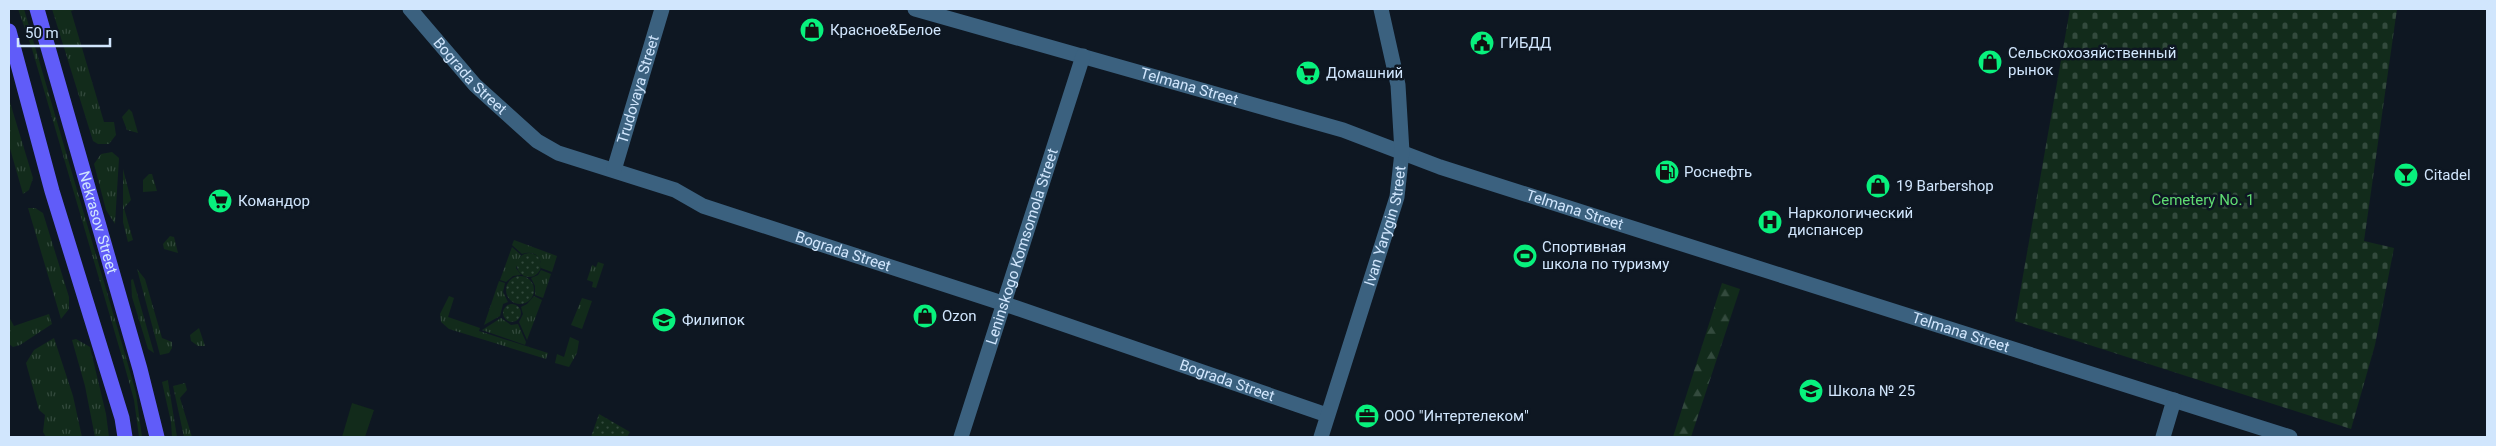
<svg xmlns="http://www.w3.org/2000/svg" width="2496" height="446" viewBox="0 0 2496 446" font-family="Roboto,sans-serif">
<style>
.grass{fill:url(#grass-tufts)}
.forest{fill:url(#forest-firs)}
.cemetery{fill:url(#cemetery-stones)}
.park{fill:url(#park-dots)}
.pitch{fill:#122b1b}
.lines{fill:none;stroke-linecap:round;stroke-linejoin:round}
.minor{stroke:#3b617f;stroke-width:15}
.major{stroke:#605cf9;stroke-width:15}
.labels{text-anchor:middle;stroke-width:5;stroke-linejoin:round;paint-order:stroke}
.poi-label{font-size:15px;fill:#d1e6fd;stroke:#0e1722;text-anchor:start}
.street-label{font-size:15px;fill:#d1e6fd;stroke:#0e1722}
.park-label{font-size:15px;fill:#5fdb72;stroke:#0e1722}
</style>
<defs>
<pattern id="grass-tufts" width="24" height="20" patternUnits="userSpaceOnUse" patternTransform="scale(1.25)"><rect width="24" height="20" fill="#122b1b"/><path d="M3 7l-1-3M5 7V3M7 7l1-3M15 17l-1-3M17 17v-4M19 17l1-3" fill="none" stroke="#334a3d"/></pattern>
<pattern id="forest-firs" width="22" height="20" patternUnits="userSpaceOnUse" patternTransform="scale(1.25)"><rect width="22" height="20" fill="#122b1b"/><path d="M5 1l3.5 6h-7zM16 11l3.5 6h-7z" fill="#334a3d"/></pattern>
<pattern id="cemetery-stones" width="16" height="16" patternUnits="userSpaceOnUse" patternTransform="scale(1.25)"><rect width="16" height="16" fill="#122b1b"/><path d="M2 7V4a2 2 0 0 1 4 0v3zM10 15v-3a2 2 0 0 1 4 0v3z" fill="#334a3d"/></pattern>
<pattern id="park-dots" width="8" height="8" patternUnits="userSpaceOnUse" patternTransform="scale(1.25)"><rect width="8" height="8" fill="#122b1b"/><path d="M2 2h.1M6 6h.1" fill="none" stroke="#334a3d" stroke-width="1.8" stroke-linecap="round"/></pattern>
</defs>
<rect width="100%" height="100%" fill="#0e1722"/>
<path class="grass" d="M 18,9 L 24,9 L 123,347 L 136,393 L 142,437 L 139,437 L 134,400 L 124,364 L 32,49 Z
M 52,9 L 77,9 L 71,11 L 104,122 L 114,122 L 116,135 L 109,144 L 98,144 L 93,141 Z
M 9,99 L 33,178 L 29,190 L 23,194 L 9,145 Z
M 129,109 L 132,112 L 138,133 L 127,130 L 122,117 Z
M 112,152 L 119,158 L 115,224 L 106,210 L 94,164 L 101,154 Z
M 123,169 L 131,200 L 124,208 L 133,240 L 128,242 L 123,222 Z
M 149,174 L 152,174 L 157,191 L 143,192 L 143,180 Z
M 28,208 L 35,208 L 43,213 L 69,297 L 69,309 L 61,319 Z
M 170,236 L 174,237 L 178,253 L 164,249 L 163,244 Z
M 514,240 L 557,256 L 552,272 L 541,268 C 542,256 533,250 522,254 L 512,245 Z
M 512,247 L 521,255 L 516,268 L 521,275 L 513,276 L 506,282 L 500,280 Z
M 598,262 L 604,264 L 596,288 L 592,287 L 593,282 L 587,280 L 592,265 L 596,267 Z
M 137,269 L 145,279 L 162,338 L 172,342 L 172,348 L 169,353 L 160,355 Z
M 541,270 L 551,274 L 543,298 L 535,295 L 535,286 L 531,278 L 538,275 Z
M 133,279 L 154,353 L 148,349 L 132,297 L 131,280 Z
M 499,281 L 505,283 L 503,292 L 508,302 L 503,304 L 500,316 L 484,325 Z
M 449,296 L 454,298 L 448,317 L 480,328 L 479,331 L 548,353 L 546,359 L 449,329 L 441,322 L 440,314 Z
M 534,296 L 542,300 L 527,340 L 519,322 L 523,314 L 521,307 L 527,304 Z
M 582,298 L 592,301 L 582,329 L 571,325 Z
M 49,314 L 52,324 L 20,345 L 13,347 L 9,344 L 9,317 L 14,326 Z
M 501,318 L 511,325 L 518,324 L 526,342 L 525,345 L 482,330 Z
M 199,328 L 205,346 L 198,346 L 191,341 L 190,335 Z
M 570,337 L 579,341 L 577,353 L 569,367 L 555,363 L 557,354 L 564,357 Z
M 54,338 L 73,396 L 82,437 L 46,437 L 43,432 L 45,415 L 39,410 L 26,363 L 34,350 Z
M 76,339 L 90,347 L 106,414 L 109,437 L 95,437 L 85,386 L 72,340 Z
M 168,380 L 168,381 L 177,437 L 172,437 L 171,422 L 162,382 Z
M 185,383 L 187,390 L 180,398 L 192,437 L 184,437 L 173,386 Z"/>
<path class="forest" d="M 1722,283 L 1740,289 L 1691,437 L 1673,437 Z"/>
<path class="cemetery" d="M 2070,9 L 2397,9 L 2364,241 L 2394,248 L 2375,345 L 2351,429 L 2015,321 Z"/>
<path class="park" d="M517 265a12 12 0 1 1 24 0a12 12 0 1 1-24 0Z
M506 290a14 14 0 1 1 28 0a14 14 0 1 1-28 0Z
M503 313a9 9 0 1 1 18 0a9 9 0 1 1-18 0Z
M 599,414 L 630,432 L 627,437 L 591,437 Z"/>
<path class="pitch" d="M 352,403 L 374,410 L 365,437 L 342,437 Z"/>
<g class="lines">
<g class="minor">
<path id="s1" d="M 410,9 L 475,85 L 537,141 L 558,153 L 675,190 L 703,206 L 1005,304 L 1327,415"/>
<path id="s2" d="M 915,9 L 1343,130 L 1440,167 L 2290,437"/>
<path id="s3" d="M 614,170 L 662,9"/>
<path id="s4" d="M 961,437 L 1083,56"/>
<path id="s5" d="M 1321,437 L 1397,197 L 1402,152 L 1398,85 L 1381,9"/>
<path d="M 2163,437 L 2174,400"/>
</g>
<g class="major">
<path id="s6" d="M 37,9 L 140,369 L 157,437"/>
<path d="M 9,31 L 52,191 L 122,418 L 125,437"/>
</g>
</g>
<defs>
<symbol id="shop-disc" viewBox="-11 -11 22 22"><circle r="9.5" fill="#08f17d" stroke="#0e1722"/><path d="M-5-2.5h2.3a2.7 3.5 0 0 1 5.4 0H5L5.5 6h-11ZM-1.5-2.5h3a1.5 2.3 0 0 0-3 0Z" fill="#111"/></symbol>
<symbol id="civic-disc" viewBox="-11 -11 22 22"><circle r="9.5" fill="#08f17d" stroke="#0e1722"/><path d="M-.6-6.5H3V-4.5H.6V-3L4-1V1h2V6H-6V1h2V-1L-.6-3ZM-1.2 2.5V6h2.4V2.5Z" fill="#111"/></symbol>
<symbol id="supermarket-disc" viewBox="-11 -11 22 22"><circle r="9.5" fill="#08f17d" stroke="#0e1722"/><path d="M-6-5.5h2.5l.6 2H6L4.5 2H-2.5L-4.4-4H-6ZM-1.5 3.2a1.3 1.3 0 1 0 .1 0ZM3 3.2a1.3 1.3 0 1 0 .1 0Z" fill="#111"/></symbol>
<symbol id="fuel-disc" viewBox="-11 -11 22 22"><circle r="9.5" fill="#08f17d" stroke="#0e1722"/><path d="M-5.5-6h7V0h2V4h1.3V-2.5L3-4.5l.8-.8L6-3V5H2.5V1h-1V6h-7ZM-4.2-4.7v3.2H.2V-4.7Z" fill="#111"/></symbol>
<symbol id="bar-disc" viewBox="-11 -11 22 22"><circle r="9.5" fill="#08f17d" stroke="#0e1722"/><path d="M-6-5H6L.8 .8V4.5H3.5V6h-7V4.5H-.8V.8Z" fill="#111"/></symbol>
<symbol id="hospital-disc" viewBox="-11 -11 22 22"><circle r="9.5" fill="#08f17d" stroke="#0e1722"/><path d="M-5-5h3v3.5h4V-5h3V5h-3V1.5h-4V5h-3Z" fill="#111"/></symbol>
<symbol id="stadium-disc" viewBox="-11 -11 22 22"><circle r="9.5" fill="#08f17d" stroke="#0e1722"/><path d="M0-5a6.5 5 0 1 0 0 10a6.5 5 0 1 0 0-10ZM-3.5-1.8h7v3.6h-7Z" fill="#111"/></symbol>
<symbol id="school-disc" viewBox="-11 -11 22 22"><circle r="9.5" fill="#08f17d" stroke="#0e1722"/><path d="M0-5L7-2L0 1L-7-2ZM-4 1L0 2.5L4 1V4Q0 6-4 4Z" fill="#111"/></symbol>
<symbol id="office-disc" viewBox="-11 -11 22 22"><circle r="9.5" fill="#08f17d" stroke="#0e1722"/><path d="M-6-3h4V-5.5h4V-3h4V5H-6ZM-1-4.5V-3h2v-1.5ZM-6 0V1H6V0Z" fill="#111"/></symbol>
</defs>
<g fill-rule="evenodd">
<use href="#shop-disc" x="798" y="16" width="28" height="28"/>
<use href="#civic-disc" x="1468" y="29" width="28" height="28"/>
<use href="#shop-disc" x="1976" y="48" width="28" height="28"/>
<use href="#supermarket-disc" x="1294" y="59" width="28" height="28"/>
<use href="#fuel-disc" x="1653" y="158" width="28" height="28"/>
<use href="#bar-disc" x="2392" y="161" width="28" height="28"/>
<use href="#shop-disc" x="1864" y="172" width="28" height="28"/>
<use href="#supermarket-disc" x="206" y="187" width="28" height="28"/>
<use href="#hospital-disc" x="1756" y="208" width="28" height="28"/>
<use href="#stadium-disc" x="1511" y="242" width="28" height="28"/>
<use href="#shop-disc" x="911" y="302" width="28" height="28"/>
<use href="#school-disc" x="650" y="306" width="28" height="28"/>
<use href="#school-disc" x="1797" y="377" width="28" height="28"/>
<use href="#office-disc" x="1353" y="402" width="28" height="28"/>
</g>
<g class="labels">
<g class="poi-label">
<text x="830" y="35">Красное&amp;Белое</text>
<text x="1500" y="48">ГИБДД</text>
<text x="2008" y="58">Сельскохозяйственный<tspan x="2008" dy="17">рынок</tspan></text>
<text x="1326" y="78">Домашний</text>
<text x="1684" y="177">Роснефть</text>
<text x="2424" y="180">Citadel</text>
<text x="1896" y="191">19 Barbershop</text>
<text x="238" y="206">Командор</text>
<text x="1788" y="218">Наркологический<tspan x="1788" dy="17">диспансер</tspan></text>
<text x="1542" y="252">Спортивная<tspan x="1542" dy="17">школа по туризму</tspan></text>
<text x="942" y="321">Ozon</text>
<text x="682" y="325">Филипок</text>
<text x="1828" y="396">Школа № 25</text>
<text x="1384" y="421">ООО "Интертелеком"</text>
</g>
<g class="street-label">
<text dy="5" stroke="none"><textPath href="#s1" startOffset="90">Bograda Street</textPath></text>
<text dy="5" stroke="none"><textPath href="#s2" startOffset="285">Telmana Street</textPath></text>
<text dy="5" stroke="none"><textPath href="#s3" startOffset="84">Trudovaya Street</textPath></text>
<text dy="5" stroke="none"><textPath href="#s2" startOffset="690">Telmana Street</textPath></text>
<text dy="5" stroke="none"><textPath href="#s6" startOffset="222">Nekrasov Street</textPath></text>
<text dy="5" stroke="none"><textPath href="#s5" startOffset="221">Ivan Yarygin Street</textPath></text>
<text dy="5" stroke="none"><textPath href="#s4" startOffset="200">Leninskogo Komsomola Street</textPath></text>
<text dy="5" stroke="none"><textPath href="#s1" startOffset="510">Bograda Street</textPath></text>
<text dy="5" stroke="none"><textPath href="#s2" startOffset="1095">Telmana Street</textPath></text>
<text dy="5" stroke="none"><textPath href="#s1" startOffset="915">Bograda Street</textPath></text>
</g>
<g class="park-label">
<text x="2203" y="205">Cemetery No. 1</text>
</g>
</g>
<rect width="2496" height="446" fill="none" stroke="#d1e6fd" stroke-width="20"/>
<path d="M18 38v8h92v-8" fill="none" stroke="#d1e6fd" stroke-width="2.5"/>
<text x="25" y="38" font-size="15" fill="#d1e6fd" stroke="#0e1722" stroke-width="4" paint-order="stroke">50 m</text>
</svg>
